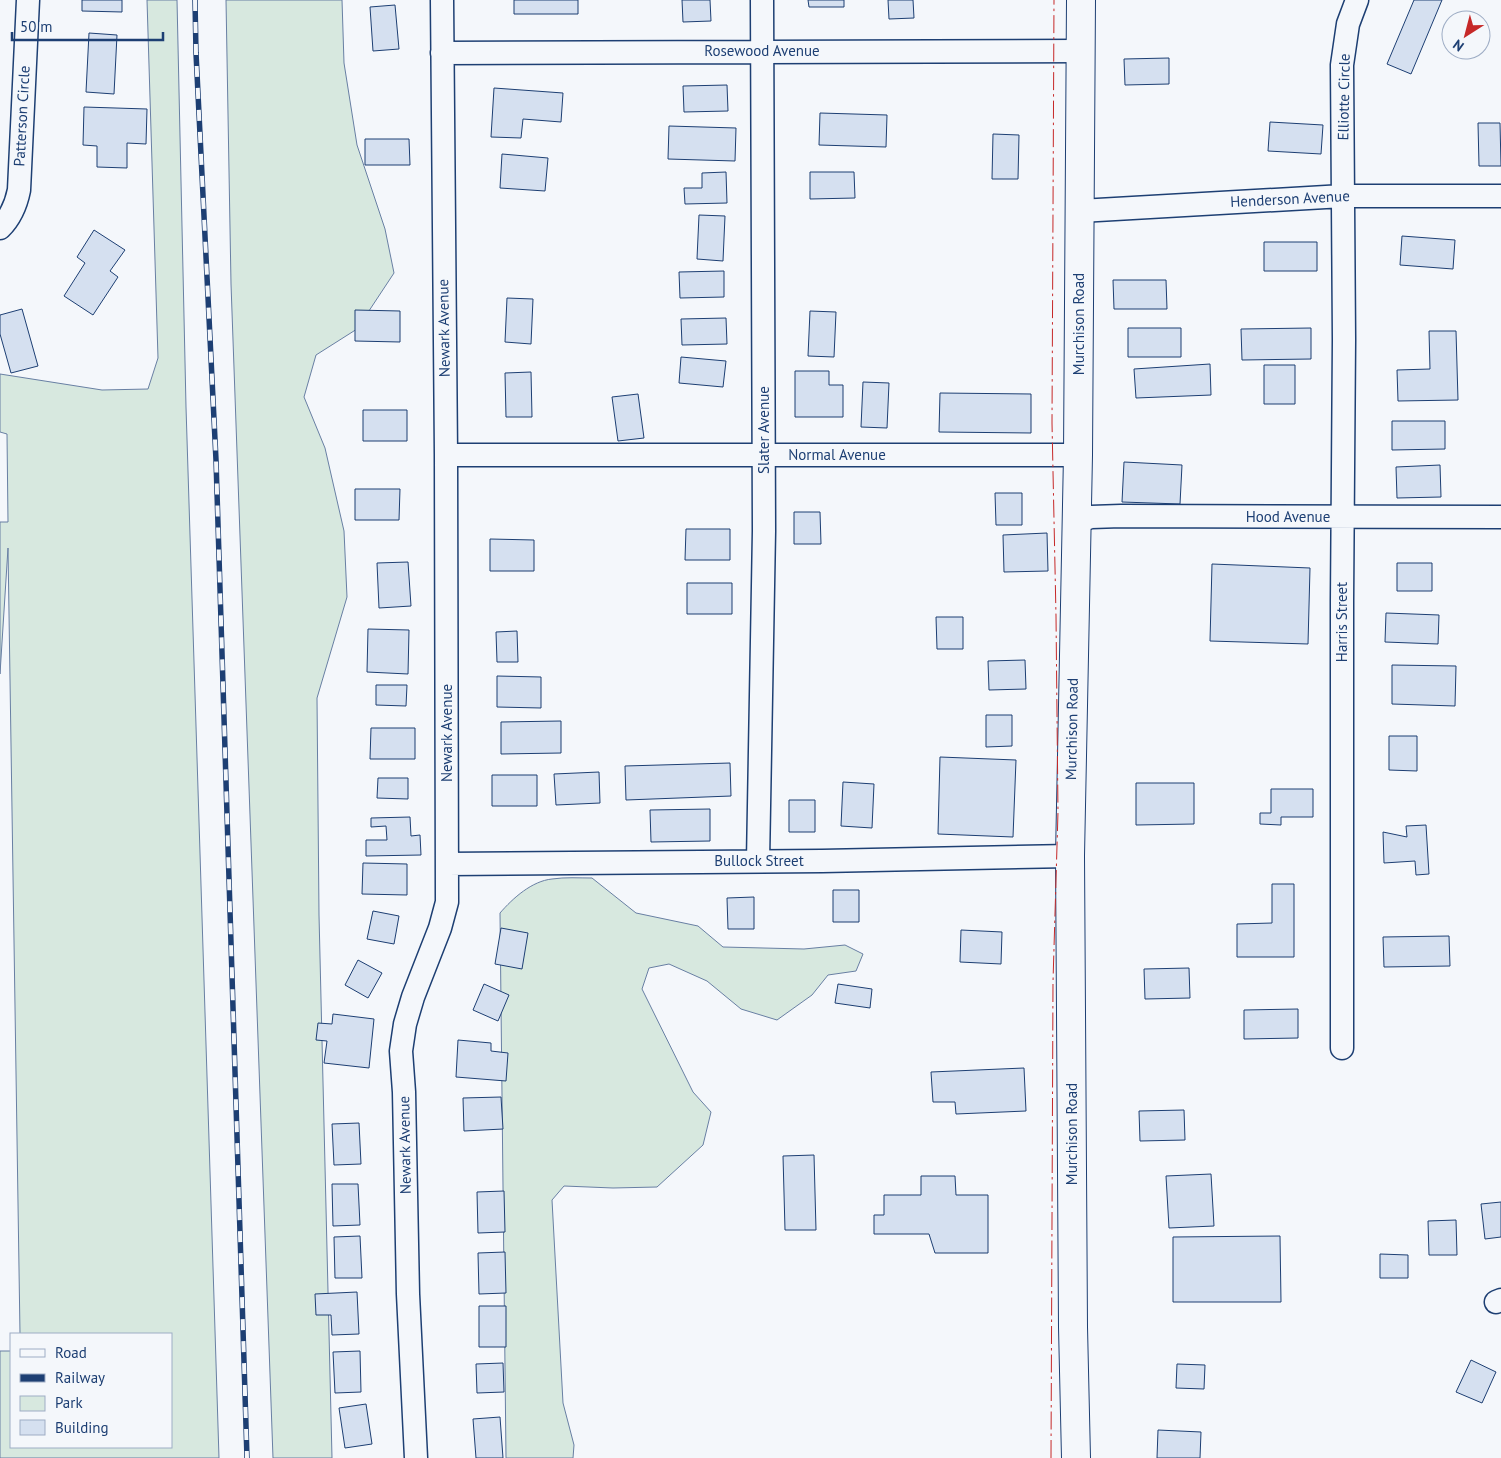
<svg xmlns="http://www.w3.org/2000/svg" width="1501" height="1458" viewBox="0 0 1501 1458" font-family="'PT Sans',sans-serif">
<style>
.green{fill:#d7e8df;stroke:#687fa3}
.building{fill:#d5e0f0;stroke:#1d3f73}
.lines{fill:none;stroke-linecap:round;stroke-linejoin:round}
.minor-casing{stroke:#1d3f73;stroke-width:25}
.major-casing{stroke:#1d3f73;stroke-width:30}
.minor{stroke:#f4f7fb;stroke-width:22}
.major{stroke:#f4f7fb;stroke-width:28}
.rail-casing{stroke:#1d3f73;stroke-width:5.5}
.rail{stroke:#f4f7fb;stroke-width:4;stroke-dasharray:11;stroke-linecap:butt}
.power{stroke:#c62828;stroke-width:1;stroke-dasharray:18 4 2.5 4;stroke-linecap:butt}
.labels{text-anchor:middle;stroke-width:4;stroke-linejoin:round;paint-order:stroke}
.street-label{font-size:15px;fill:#1d3f73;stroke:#f4f7fb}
</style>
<rect width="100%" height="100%" fill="#f4f7fb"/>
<path class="green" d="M 147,0 L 177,0 L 186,407 L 219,1458 L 0,1458 L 0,1351 L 11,1351 L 11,1447 L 171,1447 L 171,1334 L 20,1334 L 8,548 L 0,674 L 0,522 L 8,522 L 7,434 L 0,432 L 0,374 L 102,390 L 148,389 L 158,358 Z
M 226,0 L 342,0 L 344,63 L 357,145 L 385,229 L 394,273 L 357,329 L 316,355 L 304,397 L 325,448 L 344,531 L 347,597 L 317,698 L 319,915 L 332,1458 L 273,1458 L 231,284 Z
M 592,878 L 636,913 L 698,926 L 723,947 L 804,949 L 845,945 L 863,954 L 856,971 L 828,975 L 812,995 L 777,1020 L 741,1009 L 707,981 L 669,964 L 649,968 L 642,989 L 693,1092 L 711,1112 L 703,1145 L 657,1187 L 613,1188 L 564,1186 L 552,1200 L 563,1403 L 574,1445 L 573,1458 L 506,1458 L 500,913 C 513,898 532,881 552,879 C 565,877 579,878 592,878 Z"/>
<path class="building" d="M 82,0 L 122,0 L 122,12 L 82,11 Z
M 514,0 L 578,0 L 578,14 L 514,14 Z
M 682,0 L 710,0 L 711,21 L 683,22 Z
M 808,0 L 844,0 L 844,7 L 809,7 Z
M 888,0 L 913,0 L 914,18 L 889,19 Z
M 1414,0 L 1442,0 L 1411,74 L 1387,64 Z
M 395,5 L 399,49 L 373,51 L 370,7 Z
M 89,33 L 117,35 L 114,94 L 86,92 Z
M 1169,58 L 1169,84 L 1125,85 L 1124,59 Z
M 727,85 L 728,111 L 684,112 L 683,86 Z
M 494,88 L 563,93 L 561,122 L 523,119 L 521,138 L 491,137 Z
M 84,107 L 147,109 L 146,144 L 127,143 L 127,168 L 97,167 L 97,146 L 83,145 Z
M 820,113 L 887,115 L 886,147 L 819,145 Z
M 1270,122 L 1323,125 L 1321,154 L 1268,151 Z
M 1478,123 L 1500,123 L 1501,166 L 1479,166 Z
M 669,126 L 736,128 L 735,161 L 668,159 Z
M 993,134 L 1019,135 L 1018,179 L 992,179 Z
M 365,139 L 409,139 L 410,165 L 365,165 Z
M 502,154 L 548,158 L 545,191 L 500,188 Z
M 726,172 L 727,203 L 685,204 L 684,188 L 702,188 L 702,173 Z
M 810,172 L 854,172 L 855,198 L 810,199 Z
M 699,215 L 725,216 L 723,261 L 697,259 Z
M 94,230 L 125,250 L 110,271 L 118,277 L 93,315 L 64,296 L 85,263 L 77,257 Z
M 1402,236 L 1455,240 L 1453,269 L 1400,265 Z
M 1264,242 L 1317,242 L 1317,271 L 1264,271 Z
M 724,271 L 724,297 L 680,298 L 679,272 Z
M 1113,280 L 1166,280 L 1167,309 L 1114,309 Z
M 507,298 L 533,299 L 531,344 L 505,342 Z
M 22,309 L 38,366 L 11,373 L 0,334 L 0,315 Z
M 355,310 L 400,311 L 400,342 L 355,341 Z
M 810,311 L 836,312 L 834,357 L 808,356 Z
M 726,318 L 727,344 L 682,345 L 681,319 Z
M 1128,328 L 1181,328 L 1181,357 L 1128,357 Z
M 1311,328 L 1311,359 L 1242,360 L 1241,329 Z
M 1429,331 L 1456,331 L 1458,400 L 1398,401 L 1397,370 L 1430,369 Z
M 681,357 L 726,361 L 723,387 L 679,383 Z
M 1210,364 L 1211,395 L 1136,398 L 1134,369 Z
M 1264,365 L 1295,365 L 1295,404 L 1264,404 Z
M 795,371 L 829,371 L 829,385 L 843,385 L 843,417 L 795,417 Z
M 531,372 L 532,417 L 506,417 L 505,373 Z
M 863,382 L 889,383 L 887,428 L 861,427 Z
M 940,393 L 1031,394 L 1031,433 L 939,432 Z
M 638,394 L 644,438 L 618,441 L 612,397 Z
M 363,410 L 407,410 L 407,441 L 363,441 Z
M 1392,421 L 1445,421 L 1445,449 L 1392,450 Z
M 1124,462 L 1182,465 L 1180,504 L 1122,502 Z
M 1440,465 L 1441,497 L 1397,498 L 1396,467 Z
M 355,489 L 400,489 L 399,520 L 355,520 Z
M 995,493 L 1022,493 L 1022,525 L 996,525 Z
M 794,512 L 820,512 L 821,544 L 794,544 Z
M 686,529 L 730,529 L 730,560 L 685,560 Z
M 1047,533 L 1048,571 L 1004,572 L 1003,535 Z
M 490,539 L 534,540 L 534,571 L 490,571 Z
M 408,562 L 411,606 L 379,608 L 377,563 Z
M 1397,563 L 1432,563 L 1432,591 L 1397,591 Z
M 1212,564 L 1310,568 L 1308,644 L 1210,641 Z
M 687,583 L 732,583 L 732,614 L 687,614 Z
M 1386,613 L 1439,615 L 1438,644 L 1385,642 Z
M 936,617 L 963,617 L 963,649 L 937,649 Z
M 368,629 L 409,630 L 408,674 L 367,672 Z
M 517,631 L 518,662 L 497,662 L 496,632 Z
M 1025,660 L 1026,689 L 989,690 L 988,661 Z
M 1392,665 L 1456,666 L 1455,706 L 1392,704 Z
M 497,676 L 541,677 L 541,708 L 497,707 Z
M 376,685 L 407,685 L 406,706 L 376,705 Z
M 986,715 L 1012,715 L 1012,746 L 986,747 Z
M 561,721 L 561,753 L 501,754 L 501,722 Z
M 371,728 L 415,728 L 415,759 L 370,759 Z
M 1389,736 L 1417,736 L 1417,771 L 1389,770 Z
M 940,757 L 1016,760 L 1013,837 L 938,834 Z
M 730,763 L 731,796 L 626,800 L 625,766 Z
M 599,772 L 600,803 L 556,805 L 554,774 Z
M 492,775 L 537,775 L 537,806 L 492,806 Z
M 378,778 L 408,778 L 408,799 L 377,798 Z
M 843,782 L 874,784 L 872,828 L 841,826 Z
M 1136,783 L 1194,783 L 1194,824 L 1136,825 Z
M 1271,789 L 1313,789 L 1313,817 L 1281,817 L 1281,825 L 1260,824 L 1260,813 L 1271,813 Z
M 789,800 L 815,800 L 815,832 L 789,832 Z
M 710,809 L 710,841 L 651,842 L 650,810 Z
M 410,817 L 411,836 L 420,835 L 421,855 L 366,856 L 366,840 L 387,840 L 386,826 L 371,827 L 371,818 Z
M 1426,825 L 1429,874 L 1416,875 L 1415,861 L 1384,863 L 1383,832 L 1407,837 L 1406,826 Z
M 363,863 L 407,864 L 407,895 L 362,894 Z
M 1272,884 L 1294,884 L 1294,957 L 1237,957 L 1237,924 L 1272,923 Z
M 833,890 L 859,890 L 859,922 L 833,922 Z
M 754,897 L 754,929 L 728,929 L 727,898 Z
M 373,911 L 399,916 L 394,944 L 367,939 Z
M 501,928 L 528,933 L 522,969 L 495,964 Z
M 961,930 L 1002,932 L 1001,964 L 960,962 Z
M 1449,936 L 1450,966 L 1384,967 L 1383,937 Z
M 358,960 L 382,973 L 368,998 L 345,985 Z
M 1189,968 L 1190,998 L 1145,999 L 1144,969 Z
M 484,984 L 509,995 L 498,1021 L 473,1010 Z
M 838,984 L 872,989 L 870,1008 L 835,1003 Z
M 1298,1009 L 1298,1038 L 1244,1039 L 1244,1010 Z
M 333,1014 L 374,1019 L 369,1068 L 324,1063 L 327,1041 L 316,1040 L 318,1023 L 332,1024 Z
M 458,1040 L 491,1043 L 491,1051 L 508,1053 L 506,1081 L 456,1077 Z
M 1024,1068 L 1026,1111 L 956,1114 L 955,1102 L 933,1102 L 931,1072 Z
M 501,1097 L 503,1129 L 464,1131 L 463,1098 Z
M 1184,1110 L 1185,1140 L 1140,1141 L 1139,1111 Z
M 359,1123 L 361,1164 L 334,1165 L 332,1124 Z
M 814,1155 L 816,1230 L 785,1230 L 783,1156 Z
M 1211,1174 L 1214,1226 L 1169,1228 L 1166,1176 Z
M 921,1176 L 955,1176 L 956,1195 L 988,1195 L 988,1253 L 935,1253 L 929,1234 L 874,1234 L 874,1215 L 884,1215 L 884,1195 L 921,1195 Z
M 332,1184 L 358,1184 L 360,1225 L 333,1226 Z
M 504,1191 L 505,1232 L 478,1233 L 477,1192 Z
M 1501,1202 L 1501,1237 L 1485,1239 L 1481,1204 Z
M 1456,1220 L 1457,1255 L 1429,1255 L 1428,1221 Z
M 360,1236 L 362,1278 L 335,1278 L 334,1237 Z
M 1280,1236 L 1281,1302 L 1173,1302 L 1173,1237 Z
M 505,1252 L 506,1293 L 479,1294 L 478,1253 Z
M 1380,1254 L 1408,1255 L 1408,1278 L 1380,1278 Z
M 357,1292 L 359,1334 L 332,1335 L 331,1315 L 316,1315 L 315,1294 Z
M 479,1306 L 506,1306 L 506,1347 L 479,1347 Z
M 360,1351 L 361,1392 L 335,1393 L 333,1352 Z
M 1471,1360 L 1496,1372 L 1482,1403 L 1456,1392 Z
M 503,1363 L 504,1392 L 477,1393 L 476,1364 Z
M 1177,1364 L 1205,1365 L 1204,1389 L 1176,1388 Z
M 366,1404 L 372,1444 L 345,1448 L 339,1408 Z
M 500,1417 L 503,1458 L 476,1458 L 473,1419 Z
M 1158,1430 L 1201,1432 L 1200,1458 L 1157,1458 Z"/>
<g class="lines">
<defs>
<path id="minor" d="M 442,53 L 1081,51
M 1080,211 L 1343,196 L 1501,196
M 0,228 C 11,217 16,205 19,190 L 28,0
M 446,455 L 1078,455
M 1076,522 L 1091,517 L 1121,516 L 1501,517
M 758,861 L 764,531 L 762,0
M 447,864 L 822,861 L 1070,856
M 1342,1048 L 1342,601 L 1344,340 L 1342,65 L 1348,24 L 1357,0
M 1496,1302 L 1501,1300
M 416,1458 L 408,1294 L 404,1092 L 401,1051 L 405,1024 L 413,997 L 440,928 L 447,902 L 446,455 L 442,0"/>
<path id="major" d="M 1076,1458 L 1073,1327 L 1070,856 L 1078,455 L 1081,0"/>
</defs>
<use href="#minor" class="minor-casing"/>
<use href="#major" class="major-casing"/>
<use href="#minor" class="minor"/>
<use href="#major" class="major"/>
<defs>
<path id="rail" d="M 195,0 L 196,53 L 216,460 L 247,1458"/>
</defs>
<use href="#rail" class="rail-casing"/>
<use href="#rail" class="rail"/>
<path class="power" d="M 1051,1458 L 1053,982 L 1058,812 L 1056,616 L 1052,423 L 1054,0"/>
</g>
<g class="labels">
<g class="street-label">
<text x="762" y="56">Rosewood Avenue</text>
<text transform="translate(1344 97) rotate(-89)" y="5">Elliotte Circle</text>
<text transform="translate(22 116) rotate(-87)" y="5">Patterson Circle</text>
<text transform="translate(1290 199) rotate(-3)" y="5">Henderson Avenue</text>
<text transform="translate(1079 324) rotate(-90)" y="5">Murchison Road</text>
<text transform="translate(444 328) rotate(-91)" y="5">Newark Avenue</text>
<text transform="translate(764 430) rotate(-90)" y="5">Slater Avenue</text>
<text x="837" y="460">Normal Avenue</text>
<text x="1288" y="522">Hood Avenue</text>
<text transform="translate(1342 622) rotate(-90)" y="5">Harris Street</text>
<text transform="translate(1072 729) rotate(-89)" y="5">Murchison Road</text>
<text transform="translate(447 733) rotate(-90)" y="5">Newark Avenue</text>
<text x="759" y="866">Bullock Street</text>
<text transform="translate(1072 1134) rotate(-90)" y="5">Murchison Road</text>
<text transform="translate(405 1145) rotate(-91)" y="5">Newark Avenue</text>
</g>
</g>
<rect x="10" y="1333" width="162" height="115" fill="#f4f7fb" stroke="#9eadc5"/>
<rect x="20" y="1349" width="25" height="8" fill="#f4f7fb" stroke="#9eadc5"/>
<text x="55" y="1358" font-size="15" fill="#1d3f73">Road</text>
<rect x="20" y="1374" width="25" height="8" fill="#1d3f73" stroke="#9eadc5"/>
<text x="55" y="1383" font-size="15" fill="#1d3f73">Railway</text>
<rect x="20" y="1396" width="25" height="15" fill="#d7e8df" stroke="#9eadc5"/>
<text x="55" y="1408" font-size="15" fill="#1d3f73">Park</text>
<rect x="20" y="1420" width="25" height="15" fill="#d5e0f0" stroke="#9eadc5"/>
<text x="55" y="1433" font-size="15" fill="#1d3f73">Building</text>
<g transform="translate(1466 35) rotate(216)"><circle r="24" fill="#f4f7fb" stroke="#9eadc5"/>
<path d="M0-4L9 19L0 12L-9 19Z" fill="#c62828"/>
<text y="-8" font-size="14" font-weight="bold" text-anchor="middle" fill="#1d3f73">N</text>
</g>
<path d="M12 32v8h151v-8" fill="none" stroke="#1d3f73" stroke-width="2.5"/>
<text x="20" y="32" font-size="15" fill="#1d3f73" stroke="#f4f7fb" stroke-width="4" paint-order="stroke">50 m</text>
</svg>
